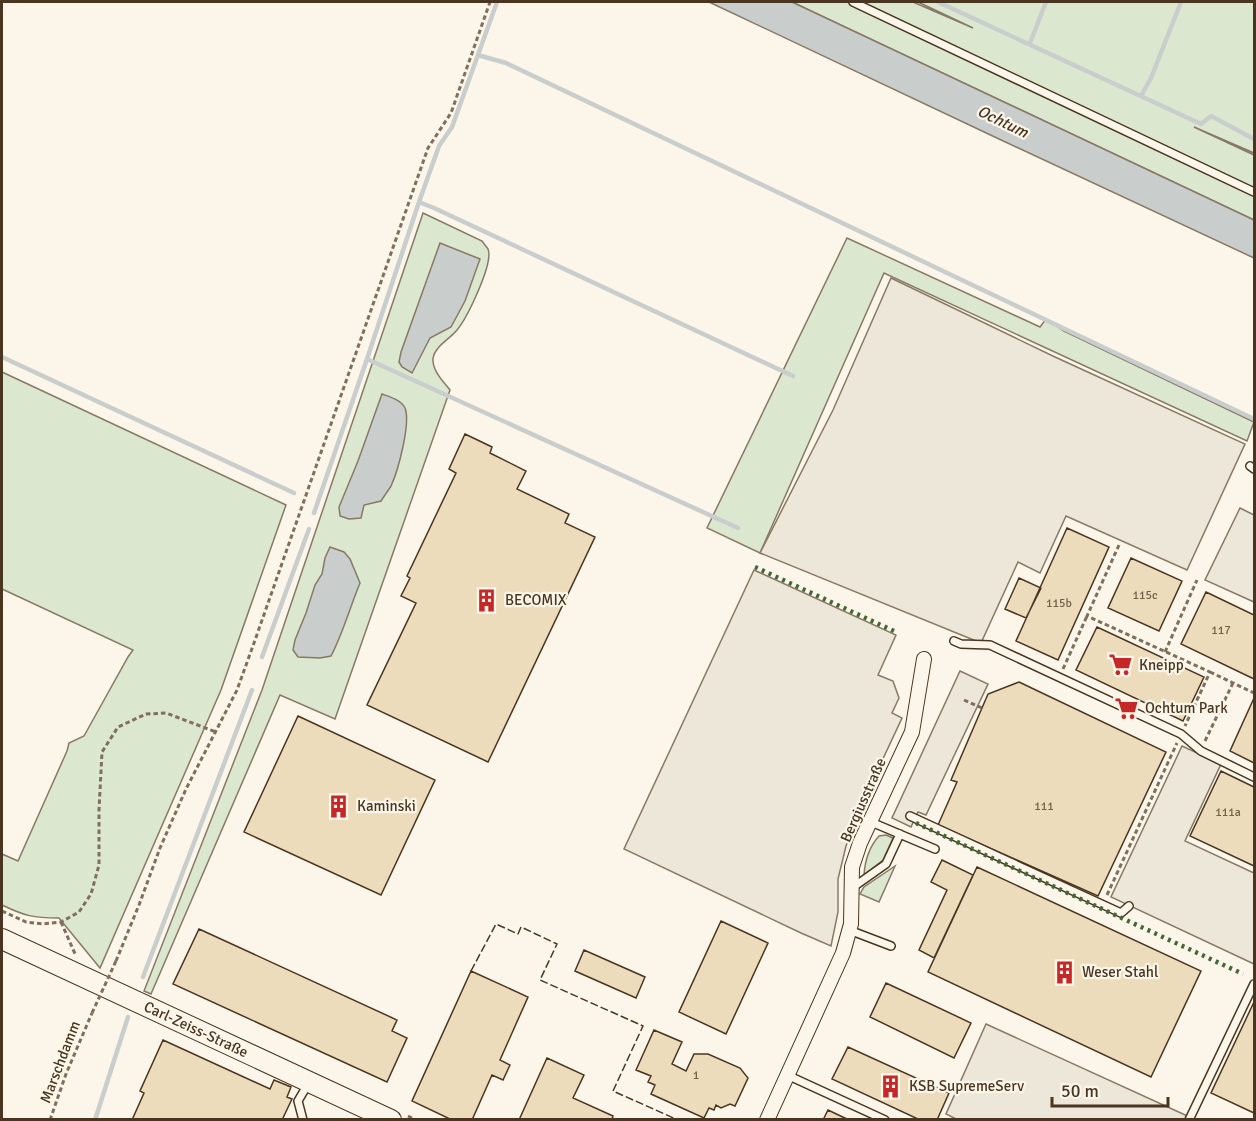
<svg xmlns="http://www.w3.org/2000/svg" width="1256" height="1121" viewBox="0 0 1256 1121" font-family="Signika,sans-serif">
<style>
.green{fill:#dce7d0;stroke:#887966;stroke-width:1.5}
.parking{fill:#ede7d9;stroke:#887966;stroke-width:1.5}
.water{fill:#c9cecd;stroke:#887966;stroke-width:1.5}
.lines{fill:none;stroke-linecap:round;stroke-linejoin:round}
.stream{stroke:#c9cecd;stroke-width:4.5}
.building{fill:#ecdcbc;stroke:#4a3520;stroke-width:1.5}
.service-casing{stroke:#4a3520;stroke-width:10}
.minor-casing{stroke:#4a3520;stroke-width:16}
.secondary-casing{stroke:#4a3520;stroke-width:22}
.path{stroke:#7f6f5c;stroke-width:3;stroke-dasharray:4.5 3;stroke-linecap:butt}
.service{stroke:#fbf6e9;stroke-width:7}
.minor{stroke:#fbf6e9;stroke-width:14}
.secondary{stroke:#fbf6e9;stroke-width:20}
.path-bridge{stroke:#7f6f5c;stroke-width:3;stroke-dasharray:4.5 3;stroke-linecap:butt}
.hedge{stroke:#436837;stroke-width:4.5;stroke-dasharray:3 4.5;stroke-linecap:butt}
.fence{stroke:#4a3520;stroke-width:1.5;stroke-dasharray:8 3;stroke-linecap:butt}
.labels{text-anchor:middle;stroke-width:4.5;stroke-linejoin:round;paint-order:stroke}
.number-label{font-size:12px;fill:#725f47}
.poi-label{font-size:15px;fill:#4a3520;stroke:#fbf6e9;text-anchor:start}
.street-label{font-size:15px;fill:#4a3520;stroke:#fbf6e9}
.water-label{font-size:16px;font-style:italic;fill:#4a3520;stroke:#fbf6e9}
</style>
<rect width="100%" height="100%" fill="#fbf6e9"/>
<path class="green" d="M 792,2 L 913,2 L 973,28 L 918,2 L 1254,2 L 1254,153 L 1194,127 L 1254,155 L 1254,220 Z
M 423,213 L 482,241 C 484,244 486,246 488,249 C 494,263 467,318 457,330 C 450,339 435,346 433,358 C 432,371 443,381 450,390 L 335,719 L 280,695 L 151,994 L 144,991 L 262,690 Z
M 847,238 L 1040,327 L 1046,319 L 1064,331 L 1254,422 L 1247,441 L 884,273 L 760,553 L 707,528 Z
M 2,372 L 286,505 L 221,690 L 100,968 L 59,918 C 33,918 25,916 2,905 L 2,854 L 18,861 L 67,751 L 69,743 L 84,736 L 128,657 L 133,650 L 2,589 Z
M 886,835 L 893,838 L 883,860 L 864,875 C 865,860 869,847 879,836 Z
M 895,866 L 879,902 L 860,894 L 864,887 Z"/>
<path class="parking" d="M 891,278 L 1055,357 L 1245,444 L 1187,570 L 1066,516 L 1040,573 L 1018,562 L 981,643 L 760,553 L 833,410 Z
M 1240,508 L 1254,515 L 1254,602 L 1205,580 Z
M 754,570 L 896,635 L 878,675 L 893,681 L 899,698 L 892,713 L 902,718 L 867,793 L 846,846 L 838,879 L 838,912 L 831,946 L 801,933 L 624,849 Z
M 960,671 L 988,684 L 926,815 L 918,812 L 911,827 L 892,818 Z
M 1182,746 L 1221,764 L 1185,841 L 1254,873 L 1254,964 L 1111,897 Z
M 986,1024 L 1194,1119 L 958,1120 L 946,1114 Z"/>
<path class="water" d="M 709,2 L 792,2 L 1254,220 L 1254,258 L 999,139 Z
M 440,243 L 480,259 L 465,301 L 451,327 L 430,338 L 412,373 L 402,367 L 399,362 L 401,352 Z
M 382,394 C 390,397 401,400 405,408 C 411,423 398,471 391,486 C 388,491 384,496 381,501 L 364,505 L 361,518 L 349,519 L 340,516 L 339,507 L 358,461 Z
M 330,547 L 344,552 L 350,559 L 360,583 C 350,607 343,633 331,656 L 320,658 L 298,657 L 293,650 L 295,640 L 306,613 L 315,585 L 322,574 L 325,558 Z"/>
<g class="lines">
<path class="stream" d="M 938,2 L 1201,124 L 1211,116 L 1254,139
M 1030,43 L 1046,2
M 478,55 L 506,63 L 1254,419
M 1141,96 L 1151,78 L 1181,2
M 419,202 L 434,208 L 793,376
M 2,357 L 294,493
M 367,359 L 738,528
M 314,513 L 367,359 L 419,202 L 439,146 L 452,127 L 497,2
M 262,657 L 309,529
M 143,977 L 252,690
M 95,1120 L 128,1017"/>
</g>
<path class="building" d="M 465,434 L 492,447 L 490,453 L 526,471 L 517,489 L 569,514 L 565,523 L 595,537 L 488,762 L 367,705 L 416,603 L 401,596 L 410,578 L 407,576 L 456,473 L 449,469 Z
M 1067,528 L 1109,547 L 1058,660 L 1016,641 Z
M 1131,558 L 1182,581 L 1159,631 L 1108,608 Z
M 1019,578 L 1041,588 L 1026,618 L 1005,609 Z
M 1206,592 L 1254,615 L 1254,679 L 1181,644 Z
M 1097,627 L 1204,677 L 1183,721 L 1076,670 Z
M 1019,682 L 1166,752 L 1098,896 L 938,825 L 957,782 L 951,780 L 988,694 Z
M 1254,698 L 1254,763 L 1230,751 Z
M 298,716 L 435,780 L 381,895 L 244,832 Z
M 1221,771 L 1254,787 L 1254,866 L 1190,836 Z
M 942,860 L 973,875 L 934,958 L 919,950 L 947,890 L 931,882 Z
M 977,867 L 1201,971 L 1151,1077 L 928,972 Z
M 721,921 L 768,943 L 726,1034 L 679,1012 Z
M 199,929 L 397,1020 L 392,1031 L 407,1038 L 387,1082 L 173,984 Z
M 584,950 L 645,977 L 636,998 L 575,971 Z
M 471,971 L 528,997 L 500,1060 L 510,1065 L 503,1080 L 492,1075 L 472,1120 L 452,1120 L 412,1101 Z
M 886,983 L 971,1023 L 954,1058 L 870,1017 Z
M 1254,1002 L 1254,1113 L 1211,1093 Z
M 654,1030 L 682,1042 L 672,1064 L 686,1071 L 694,1054 L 708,1054 L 740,1068 L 748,1078 L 735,1106 L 730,1104 L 721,1108 L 716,1105 L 714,1110 L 709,1108 L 704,1118 L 651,1094 L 655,1085 L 648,1082 L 651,1076 L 636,1070 Z
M 163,1040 L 270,1089 L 274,1080 L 291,1087 L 287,1097 L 292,1099 L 282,1120 L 132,1120 L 144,1093 L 140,1091 Z
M 848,1047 L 949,1093 L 937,1120 L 920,1120 L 832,1079 Z
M 547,1058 L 584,1075 L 573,1098 L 613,1116 L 612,1120 L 519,1120 Z
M 828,1110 L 849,1120 L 823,1120 Z"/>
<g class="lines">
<defs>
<path id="service" d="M 853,2 L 1254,192
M 1250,466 L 1254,469
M 954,641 L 961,644 L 990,645 L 1181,734 L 1201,751 L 1254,777
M 910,816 L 1121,913 L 1129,906
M 871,822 L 935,849
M 852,888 L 886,864 L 900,834
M 849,930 L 891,946
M 787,1075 L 885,1120
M 303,1120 L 298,1101 L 308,1084
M 1189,1120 L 1254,984"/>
<path id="minor" d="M 767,1120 L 843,953 L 851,924 L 852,867 L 860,843 L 912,732 L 924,659"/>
<g id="secondary">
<path id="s1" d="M 2,939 L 391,1120"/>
</g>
</defs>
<use href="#service" class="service-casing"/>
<use href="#minor" class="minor-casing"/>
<use href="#secondary" class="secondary-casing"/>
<path class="path" d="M 1119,545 L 1087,616 L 1210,672 L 1185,726
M 1165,652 L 1197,580
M 1063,669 L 1087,616
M 1210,672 L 1254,693
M 964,700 L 982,708
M 1205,741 L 1233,683
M 1107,895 L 1177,743
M 2,911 L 26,922 L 43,924 L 61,922 L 79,912 L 91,894 L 99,865 L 99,810 L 102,752 L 118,727 L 146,714 L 166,713 L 216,732
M 61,922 L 76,956
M 116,961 L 139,905 L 160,848 L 186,789 L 237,690 L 254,643 L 428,148 L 451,113 L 490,2
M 408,1116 L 416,1120
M 50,1120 L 66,1074 L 92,1013"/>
<use href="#service" class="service"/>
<use href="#minor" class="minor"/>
<use href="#secondary" class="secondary"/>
<path class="path-bridge" d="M 92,1013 L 116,961"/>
<path class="hedge" d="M 755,567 L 896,632
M 916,823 L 1243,974"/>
<path class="fence" d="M 471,971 L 496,924 L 518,934 L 521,927 L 557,944 L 540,980 L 643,1026 L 613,1091 L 678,1120"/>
</g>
<defs>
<symbol id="building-bare" viewBox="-9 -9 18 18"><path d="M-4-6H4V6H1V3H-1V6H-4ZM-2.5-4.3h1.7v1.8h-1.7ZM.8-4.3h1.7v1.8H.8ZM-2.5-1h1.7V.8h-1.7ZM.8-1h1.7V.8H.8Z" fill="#c62828" stroke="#fbf6e9" stroke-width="2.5" paint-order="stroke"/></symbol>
<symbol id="supermarket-bare" viewBox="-9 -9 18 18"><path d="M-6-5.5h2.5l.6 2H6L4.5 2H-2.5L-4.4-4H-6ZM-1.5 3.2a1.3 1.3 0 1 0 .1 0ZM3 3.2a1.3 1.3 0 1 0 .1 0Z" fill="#c62828" stroke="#fbf6e9" stroke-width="2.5" paint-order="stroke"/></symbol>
</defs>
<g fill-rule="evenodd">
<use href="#building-bare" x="470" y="584" width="33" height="33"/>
<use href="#supermarket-bare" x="1104" y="648" width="33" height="33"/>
<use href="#supermarket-bare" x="1110" y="692" width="33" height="33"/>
<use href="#building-bare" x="322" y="790" width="33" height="33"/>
<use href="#building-bare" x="1048" y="956" width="33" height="33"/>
<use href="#building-bare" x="874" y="1070" width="33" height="33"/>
</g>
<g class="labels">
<g class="number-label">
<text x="1145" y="599">115c</text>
<text x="1059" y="607">115b</text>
<text x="1221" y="634">117</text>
<text x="1044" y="810">111</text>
<text x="1228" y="816">111a</text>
<text x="696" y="1079">1</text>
</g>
<g class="poi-label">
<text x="505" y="605">BECOMIX</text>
<text x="1139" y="670">Kneipp</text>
<text x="1145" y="713">Ochtum Park</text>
<text x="357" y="811">Kaminski</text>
<text x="1082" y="977">Weser Stahl</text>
<text x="909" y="1091">KSB SupremeServ</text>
</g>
<g class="street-label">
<text transform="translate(863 800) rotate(-66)" y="5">Bergiusstraße</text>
<text dy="5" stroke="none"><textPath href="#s1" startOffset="214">Carl-Zeiss-Straße</textPath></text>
<text transform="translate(60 1062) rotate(-69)" y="5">Marschdamm</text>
</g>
<g class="water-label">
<text transform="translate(1003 121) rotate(26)" y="6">Ochtum</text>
</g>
</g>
<rect width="1256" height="1121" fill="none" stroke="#4a3520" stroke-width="6"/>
<path d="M1052 1097v9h116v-9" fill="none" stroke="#4a3520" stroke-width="3"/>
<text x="1061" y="1097" font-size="18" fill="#4a3520" stroke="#fbf6e9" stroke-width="4.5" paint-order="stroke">50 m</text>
</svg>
